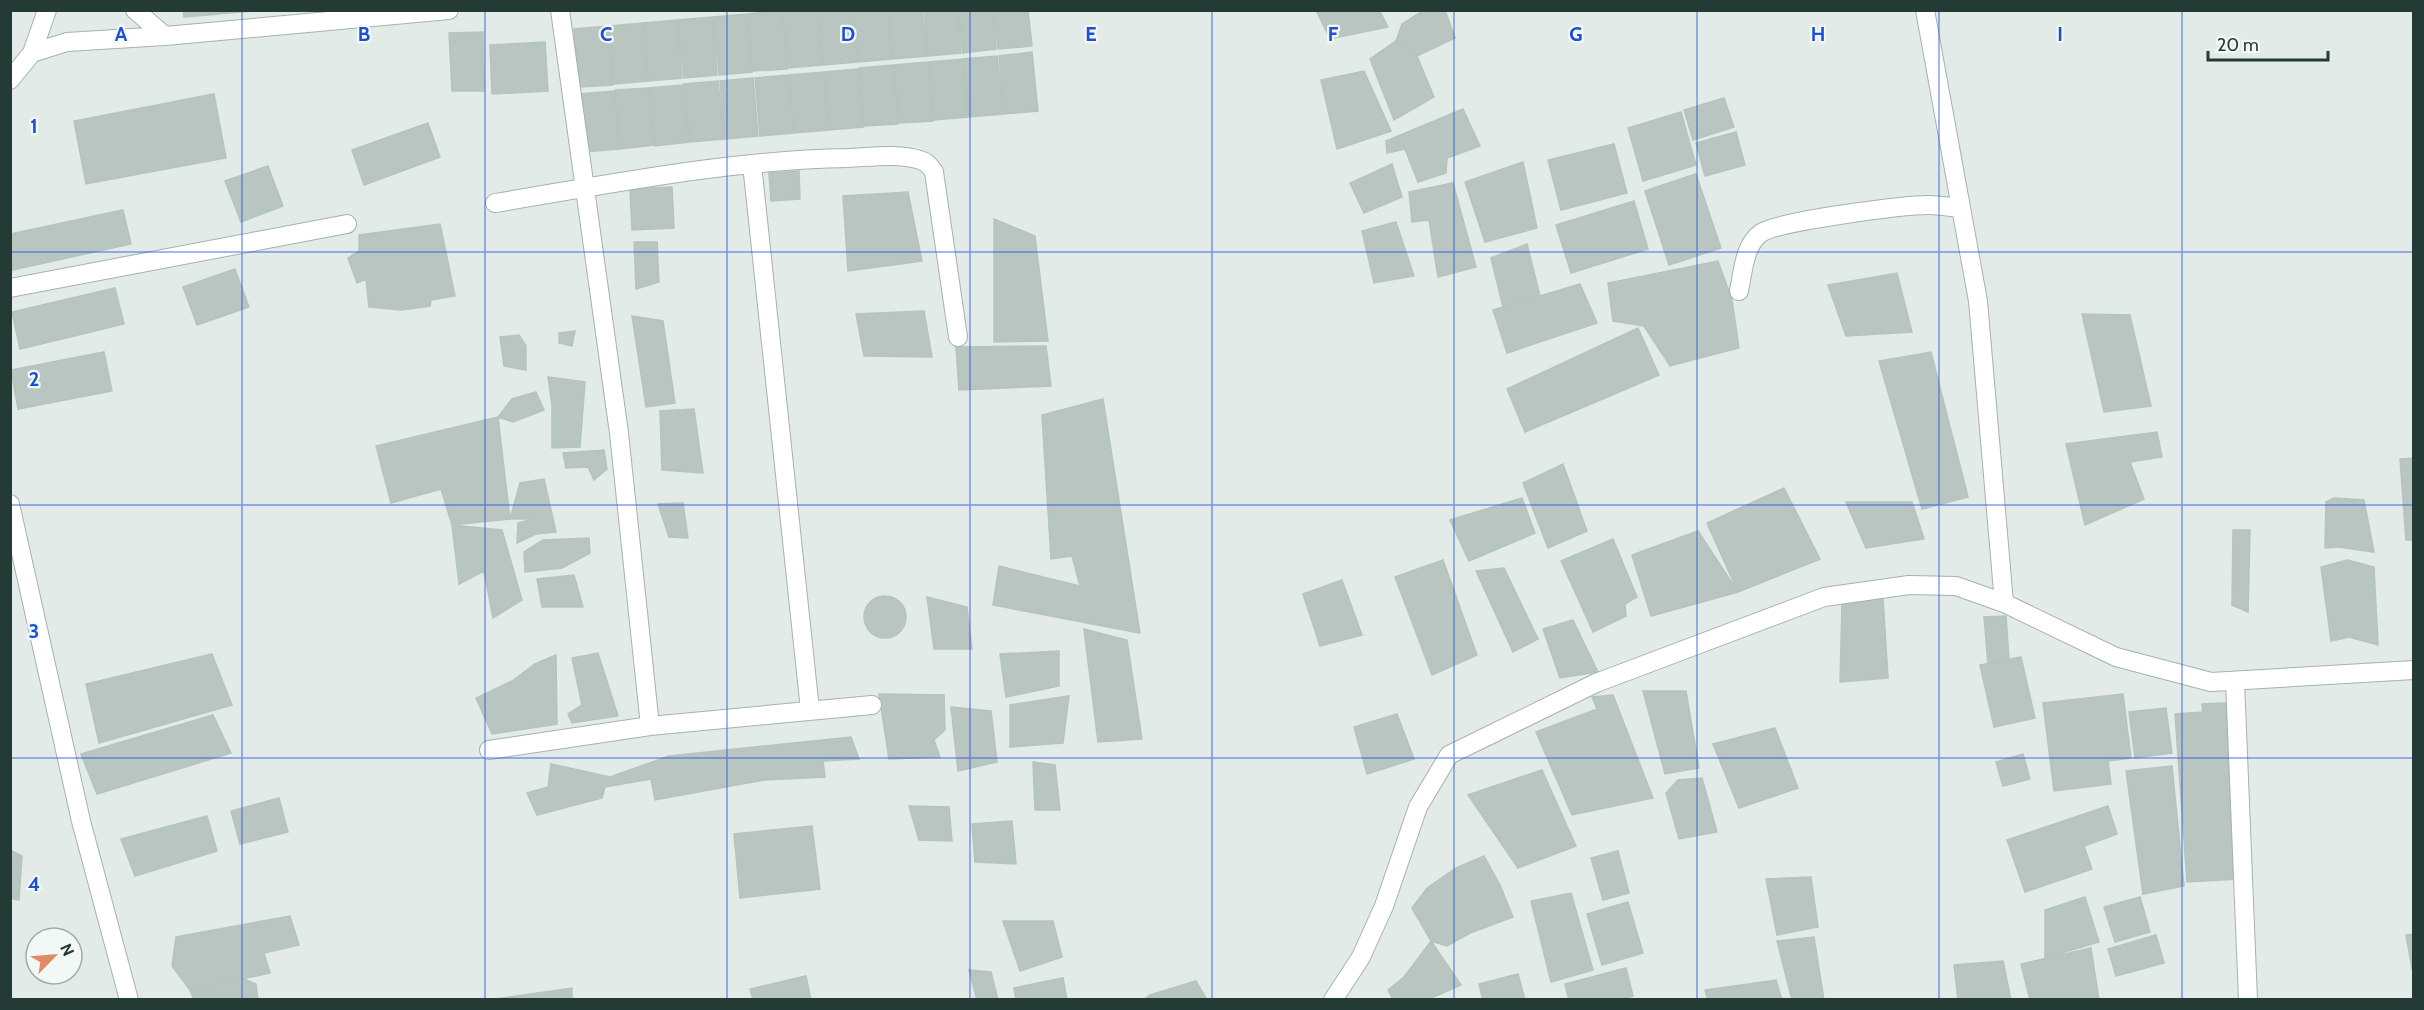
<svg xmlns="http://www.w3.org/2000/svg" width="2424" height="1010" viewBox="0 0 2424 1010" font-family="Cabin,sans-serif">
<style>
.building{fill:#b8c5c0;stroke:#b5c4be;stroke-width:1.5}
.lines{fill:none;stroke-linecap:round;stroke-linejoin:round}
.minor-casing{stroke:#a5b2ae;stroke-width:20}
.tertiary-casing{stroke:#a5b2ae;stroke-width:20}
.minor{stroke:#fff;stroke-width:18}
.tertiary{stroke:#fff;stroke-width:18}
.grid{fill:none;stroke:#1d4ed8;stroke-width:1.5;stroke-opacity:0.55}
.grid-label{font-size:20px;text-anchor:middle;font-weight:bold;fill:#1d4ed8;stroke:#f2f8f5;stroke-width:4.5;stroke-linejoin:round;paint-order:stroke}
</style>
<rect width="100%" height="100%" fill="#e2ebe7"/>
<path class="building" d="M 183,10 L 217,10 L 218,14 L 184,17 Z
M 218,10 L 252,10 L 252,11 L 218,14 Z
M 782,10 L 787,69 L 753,71 L 748,14 Z
M 817,10 L 822,65 L 788,68 L 783,11 Z
M 818,10 L 852,10 L 857,62 L 823,65 Z
M 853,10 L 887,10 L 892,59 L 858,62 Z
M 888,10 L 922,10 L 927,56 L 892,59 Z
M 924,10 L 958,10 L 961,53 L 928,56 Z
M 959,10 L 993,10 L 996,49 L 963,53 Z
M 994,10 L 1028,10 L 1032,46 L 998,49 Z
M 1316,10 L 1379,10 L 1388,27 L 1330,39 Z
M 1424,10 L 1445,10 L 1455,38 L 1417,56 L 1396,41 L 1402,24 Z
M 747,14 L 752,72 L 719,75 L 713,17 Z
M 712,17 L 717,75 L 684,78 L 678,20 Z
M 677,20 L 682,78 L 649,81 L 643,23 Z
M 643,23 L 648,81 L 614,84 L 609,26 Z
M 608,26 L 613,85 L 579,87 L 574,29 Z
M 483,32 L 484,91 L 452,91 L 449,33 Z
M 1396,41 L 1417,56 L 1434,97 L 1394,120 L 1370,59 Z
M 545,42 L 548,91 L 492,94 L 490,45 Z
M 1032,52 L 1038,111 L 1004,114 L 999,56 Z
M 997,56 L 1003,114 L 969,117 L 963,59 Z
M 963,59 L 968,117 L 934,120 L 929,62 Z
M 928,62 L 933,121 L 899,123 L 894,65 Z
M 893,65 L 898,124 L 864,126 L 859,68 Z
M 858,69 L 863,127 L 829,130 L 824,72 Z
M 1364,71 L 1391,131 L 1337,149 L 1321,80 Z
M 823,72 L 828,130 L 794,133 L 789,75 Z
M 788,75 L 794,133 L 760,136 L 755,78 Z
M 753,78 L 758,136 L 725,139 L 720,81 Z
M 718,81 L 724,139 L 690,142 L 684,84 Z
M 683,85 L 689,142 L 655,146 L 649,88 Z
M 649,88 L 654,145 L 620,149 L 615,90 Z
M 614,91 L 619,149 L 585,152 L 580,94 Z
M 214,94 L 226,158 L 86,184 L 74,121 Z
M 1724,98 L 1734,127 L 1693,140 L 1684,110 Z
M 1463,109 L 1480,146 L 1447,158 L 1446,173 L 1418,182 L 1405,149 L 1387,153 L 1386,141 Z
M 1681,112 L 1696,165 L 1643,181 L 1628,128 Z
M 428,123 L 440,157 L 364,185 L 352,150 Z
M 1736,132 L 1745,165 L 1705,176 L 1696,143 Z
M 1614,144 L 1627,193 L 1561,210 L 1548,160 Z
M 1523,162 L 1537,228 L 1485,242 L 1465,182 Z
M 1392,164 L 1402,197 L 1364,213 L 1350,183 Z
M 268,166 L 283,206 L 241,222 L 225,181 Z
M 799,171 L 800,199 L 771,201 L 769,173 Z
M 1696,174 L 1721,248 L 1669,265 L 1645,191 Z
M 1453,183 L 1476,267 L 1438,277 L 1429,220 L 1412,222 L 1409,192 Z
M 672,187 L 674,228 L 632,230 L 630,189 Z
M 908,192 L 922,261 L 848,271 L 843,196 Z
M 1634,201 L 1648,249 L 1571,273 L 1556,225 Z
M 123,210 L 131,244 L 12,270 L 10,234 Z
M 994,219 L 1035,236 L 1048,341 L 994,342 Z
M 1396,222 L 1414,276 L 1374,283 L 1362,231 Z
M 440,224 L 455,296 L 431,300 L 430,306 L 402,310 L 369,307 L 366,279 L 357,283 L 348,258 L 359,251 L 359,235 Z
M 634,242 L 657,242 L 659,282 L 636,289 Z
M 1527,244 L 1540,296 L 1503,307 L 1491,258 Z
M 1718,261 L 1732,300 L 1739,348 L 1670,366 L 1644,326 L 1613,321 L 1608,283 Z
M 235,269 L 249,307 L 197,325 L 183,287 Z
M 1897,273 L 1912,332 L 1846,336 L 1828,285 Z
M 1580,284 L 1597,323 L 1507,353 L 1493,310 Z
M 115,288 L 124,324 L 20,349 L 12,312 Z
M 924,311 L 932,357 L 864,356 L 856,314 Z
M 2082,314 L 2130,315 L 2151,406 L 2104,412 Z
M 632,316 L 663,321 L 675,403 L 646,407 Z
M 1638,328 L 1659,375 L 1525,432 L 1507,389 Z
M 575,331 L 572,346 L 559,343 L 559,333 Z
M 519,335 L 526,346 L 526,370 L 504,366 L 500,337 Z
M 1046,346 L 1051,386 L 959,390 L 956,347 Z
M 104,352 L 112,391 L 18,409 L 11,370 Z
M 1931,352 L 1968,497 L 1922,509 L 1879,361 Z
M 548,377 L 585,382 L 580,447 L 552,448 L 552,405 Z
M 536,392 L 544,410 L 513,422 L 498,417 L 512,399 Z
M 1103,399 L 1140,633 L 993,605 L 999,566 L 1080,586 L 1072,556 L 1051,559 L 1042,415 Z
M 694,409 L 703,473 L 662,470 L 660,411 Z
M 498,417 L 510,519 L 452,525 L 441,489 L 391,503 L 376,446 Z
M 2157,432 L 2162,457 L 2130,462 L 2144,499 L 2085,525 L 2066,444 Z
M 604,450 L 607,469 L 594,480 L 588,467 L 566,468 L 563,453 Z
M 2414,458 L 2414,540 L 2406,540 L 2400,459 Z
M 1563,464 L 1587,531 L 1548,548 L 1523,483 Z
M 544,479 L 556,532 L 536,534 L 517,543 L 518,523 L 533,519 L 510,519 L 520,483 Z
M 1784,488 L 1820,559 L 1738,592 L 1707,523 Z
M 1522,498 L 1535,533 L 1469,561 L 1450,520 Z
M 2334,498 L 2364,500 L 2374,552 L 2339,547 L 2325,548 L 2326,502 Z
M 1846,502 L 1912,502 L 1924,539 L 1866,548 Z
M 683,503 L 688,538 L 669,537 L 658,504 Z
M 452,525 L 502,530 L 522,600 L 493,618 L 484,571 L 459,584 Z
M 2233,530 L 2250,530 L 2248,612 L 2232,605 Z
M 1698,531 L 1738,592 L 1651,616 L 1632,555 Z
M 589,538 L 590,553 L 562,568 L 525,572 L 524,552 L 543,540 Z
M 1613,539 L 1637,597 L 1625,604 L 1626,616 L 1593,632 L 1561,561 Z
M 1443,560 L 1477,655 L 1432,675 L 1395,577 Z
M 2347,560 L 2374,567 L 2378,645 L 2349,637 L 2331,641 L 2321,567 Z
M 1504,568 L 1538,639 L 1513,652 L 1476,571 Z
M 574,575 L 583,607 L 542,607 L 537,579 Z
M 1342,580 L 1362,635 L 1320,646 L 1303,594 Z
M864 617a21 21 0 1 1 42 0a21 21 0 1 1-42 0Z
M 927,597 L 967,607 L 972,649 L 934,649 Z
M 1883,598 L 1888,678 L 1840,682 L 1842,604 Z
M 2006,616 L 2009,660 L 1988,664 L 1984,617 Z
M 1573,620 L 1598,672 L 1560,678 L 1543,629 Z
M 1084,629 L 1127,640 L 1142,739 L 1098,742 Z
M 1059,651 L 1059,686 L 1006,697 L 1000,654 Z
M 598,653 L 618,716 L 572,723 L 568,714 L 582,705 L 572,658 Z
M 212,654 L 232,705 L 99,743 L 86,684 Z
M 556,655 L 557,724 L 492,734 L 476,698 L 512,681 L 535,664 Z
M 2021,657 L 2035,718 L 1994,727 L 1980,665 Z
M 1643,691 L 1686,691 L 1699,768 L 1665,774 Z
M 879,694 L 944,695 L 945,730 L 934,740 L 940,757 L 889,759 Z
M 2123,694 L 2131,758 L 2108,761 L 2111,784 L 2054,791 L 2043,703 Z
M 1613,695 L 1653,798 L 1572,815 L 1536,732 L 1597,709 L 1592,697 Z
M 1069,696 L 1063,743 L 1010,747 L 1010,705 Z
M 2226,703 L 2238,879 L 2187,882 L 2175,714 L 2203,712 L 2202,704 Z
M 951,707 L 991,711 L 997,762 L 958,771 Z
M 2166,708 L 2172,753 L 2135,758 L 2129,712 Z
M 1397,714 L 1414,759 L 1367,774 L 1354,727 Z
M 213,715 L 231,753 L 97,794 L 81,754 Z
M 1775,728 L 1798,788 L 1739,808 L 1713,744 Z
M 851,737 L 859,759 L 823,761 L 825,777 L 764,780 L 655,800 L 651,779 L 605,787 L 602,798 L 537,815 L 527,793 L 548,787 L 551,764 L 610,777 L 669,756 Z
M 2023,754 L 2030,779 L 2003,786 L 1996,762 Z
M 1033,762 L 1055,765 L 1060,810 L 1035,810 Z
M 2172,766 L 2184,886 L 2143,894 L 2126,771 Z
M 1542,770 L 1576,846 L 1518,868 L 1468,795 Z
M 1702,778 L 1717,832 L 1679,839 L 1666,793 L 1678,780 Z
M 279,798 L 288,832 L 240,844 L 231,811 Z
M 909,806 L 949,807 L 952,841 L 919,840 Z
M 2108,806 L 2117,834 L 2084,846 L 2092,869 L 2025,892 L 2007,840 Z
M 207,816 L 217,851 L 135,876 L 121,839 Z
M 1012,821 L 1016,864 L 975,862 L 972,824 Z
M 812,826 L 820,889 L 740,898 L 734,834 Z
M 10,850 L 22,856 L 19,900 L 10,898 Z
M 1618,851 L 1629,893 L 1603,900 L 1591,858 Z
M 1484,856 L 1500,885 L 1513,917 L 1470,933 L 1447,946 L 1431,941 L 1412,908 L 1427,888 L 1456,868 Z
M 1811,877 L 1818,927 L 1777,935 L 1766,879 Z
M 1571,893 L 1593,970 L 1551,982 L 1531,901 Z
M 2085,897 L 2099,942 L 2045,958 L 2045,910 Z
M 2140,897 L 2150,932 L 2115,942 L 2104,907 Z
M 1628,902 L 1643,953 L 1602,965 L 1587,914 Z
M 290,916 L 299,945 L 264,953 L 270,973 L 190,990 L 172,966 L 176,937 Z
M 1003,921 L 1053,921 L 1062,957 L 1020,971 Z
M 2414,934 L 2414,968 L 2412,969 L 2406,935 Z
M 2156,935 L 2164,963 L 2116,976 L 2108,949 Z
M 1814,937 L 1824,1000 L 1792,1000 L 1777,941 Z
M 1431,941 L 1461,985 L 1427,1000 L 1393,1000 L 1388,990 L 1404,977 Z
M 2091,948 L 2099,1000 L 2030,1000 L 2021,964 Z
M 2003,961 L 2011,1000 L 1958,1000 L 1954,965 Z
M 1626,968 L 1633,996 L 1620,1000 L 1569,1000 L 1565,984 Z
M 969,970 L 991,972 L 998,1000 L 977,1000 Z
M 1518,974 L 1525,1000 L 1483,1000 L 1479,984 Z
M 806,976 L 811,1000 L 753,1000 L 750,989 Z
M 1063,978 L 1067,1000 L 1016,1000 L 1014,988 Z
M 244,979 L 256,984 L 258,1000 L 194,1000 L 190,990 Z
M 1776,980 L 1782,1000 L 1708,1000 L 1705,990 Z
M 1196,981 L 1207,1000 L 1144,1000 L 1150,995 Z
M 572,988 L 572,1000 L 489,1000 Z"/>
<g class="lines">
<defs>
<path id="minor" d="M 1925,10 L 1978,301 L 2004,603
M 165,36 L 449,10
M 32,53 L 47,10
M 10,80 L 32,53 L 67,42 L 165,36 L 135,10
M 752,164 L 810,710
M 495,203 C 611,184 730,160 848,158 C 871,157 898,153 920,160 C 927,162 930,166 934,172 L 958,337
M 10,288 L 347,224
M 1739,291 C 1743,272 1744,245 1761,233 C 1779,221 1904,205 1929,205 C 1939,205 1950,207 1961,208
M 2235,681 L 2248,1000
M 650,726 L 872,705
M 489,750 L 650,726 L 619,433 L 560,10
M 1333,1000 L 1361,957 L 1384,906 L 1418,807 L 1449,755 L 1596,683 L 1824,597 L 1909,585 L 1956,586 L 2004,603 L 2116,657 L 2211,682 L 2414,670"/>
<path id="tertiary" d="M 10,504 L 81,821 L 129,1000"/>
</defs>
<use href="#minor" class="minor-casing"/>
<use href="#tertiary" class="tertiary-casing"/>
<use href="#minor" class="minor"/>
<use href="#tertiary" class="tertiary"/>
</g>
<path class="grid" d="M 242,10 L 242,1000M 485,10 L 485,1000M 727,10 L 727,1000M 970,10 L 970,1000M 1212,10 L 1212,1000M 1454,10 L 1454,1000M 1697,10 L 1697,1000M 1939,10 L 1939,1000M 2182,10 L 2182,1000M 10,252 L 2414,252M 10,505 L 2414,505M 10,758 L 2414,758"/>
<g class="grid-label">
<text x="121" y="41">A</text>
<text x="364" y="41">B</text>
<text x="606" y="41">C</text>
<text x="848" y="41">D</text>
<text x="1091" y="41">E</text>
<text x="1333" y="41">F</text>
<text x="1576" y="41">G</text>
<text x="1818" y="41">H</text>
<text x="2060" y="41">I</text>
<text x="34" y="133">1</text>
<text x="34" y="386">2</text>
<text x="34" y="638">3</text>
<text x="34" y="891">4</text>
</g>
<rect width="2424" height="1010" fill="none" stroke="#243a35" stroke-width="24"/>
<g transform="translate(54 956) rotate(65)"><circle r="28" fill="#f2f8f5" stroke="#a0aca8" stroke-width="1.5"/>
<path d="M0-4.5L10 22L0 15L-10 22Z" fill="#e28a68"/>
<text y="-9" font-size="16" font-weight="bold" text-anchor="middle" fill="#243a35">N</text>
</g>
<path d="M2208 51v9h120v-9" fill="none" stroke="#243a35" stroke-width="3"/>
<text x="2217" y="51" font-size="18" fill="#243a35" stroke="#f2f8f5" stroke-width="4.5" paint-order="stroke">20 m</text>
</svg>
